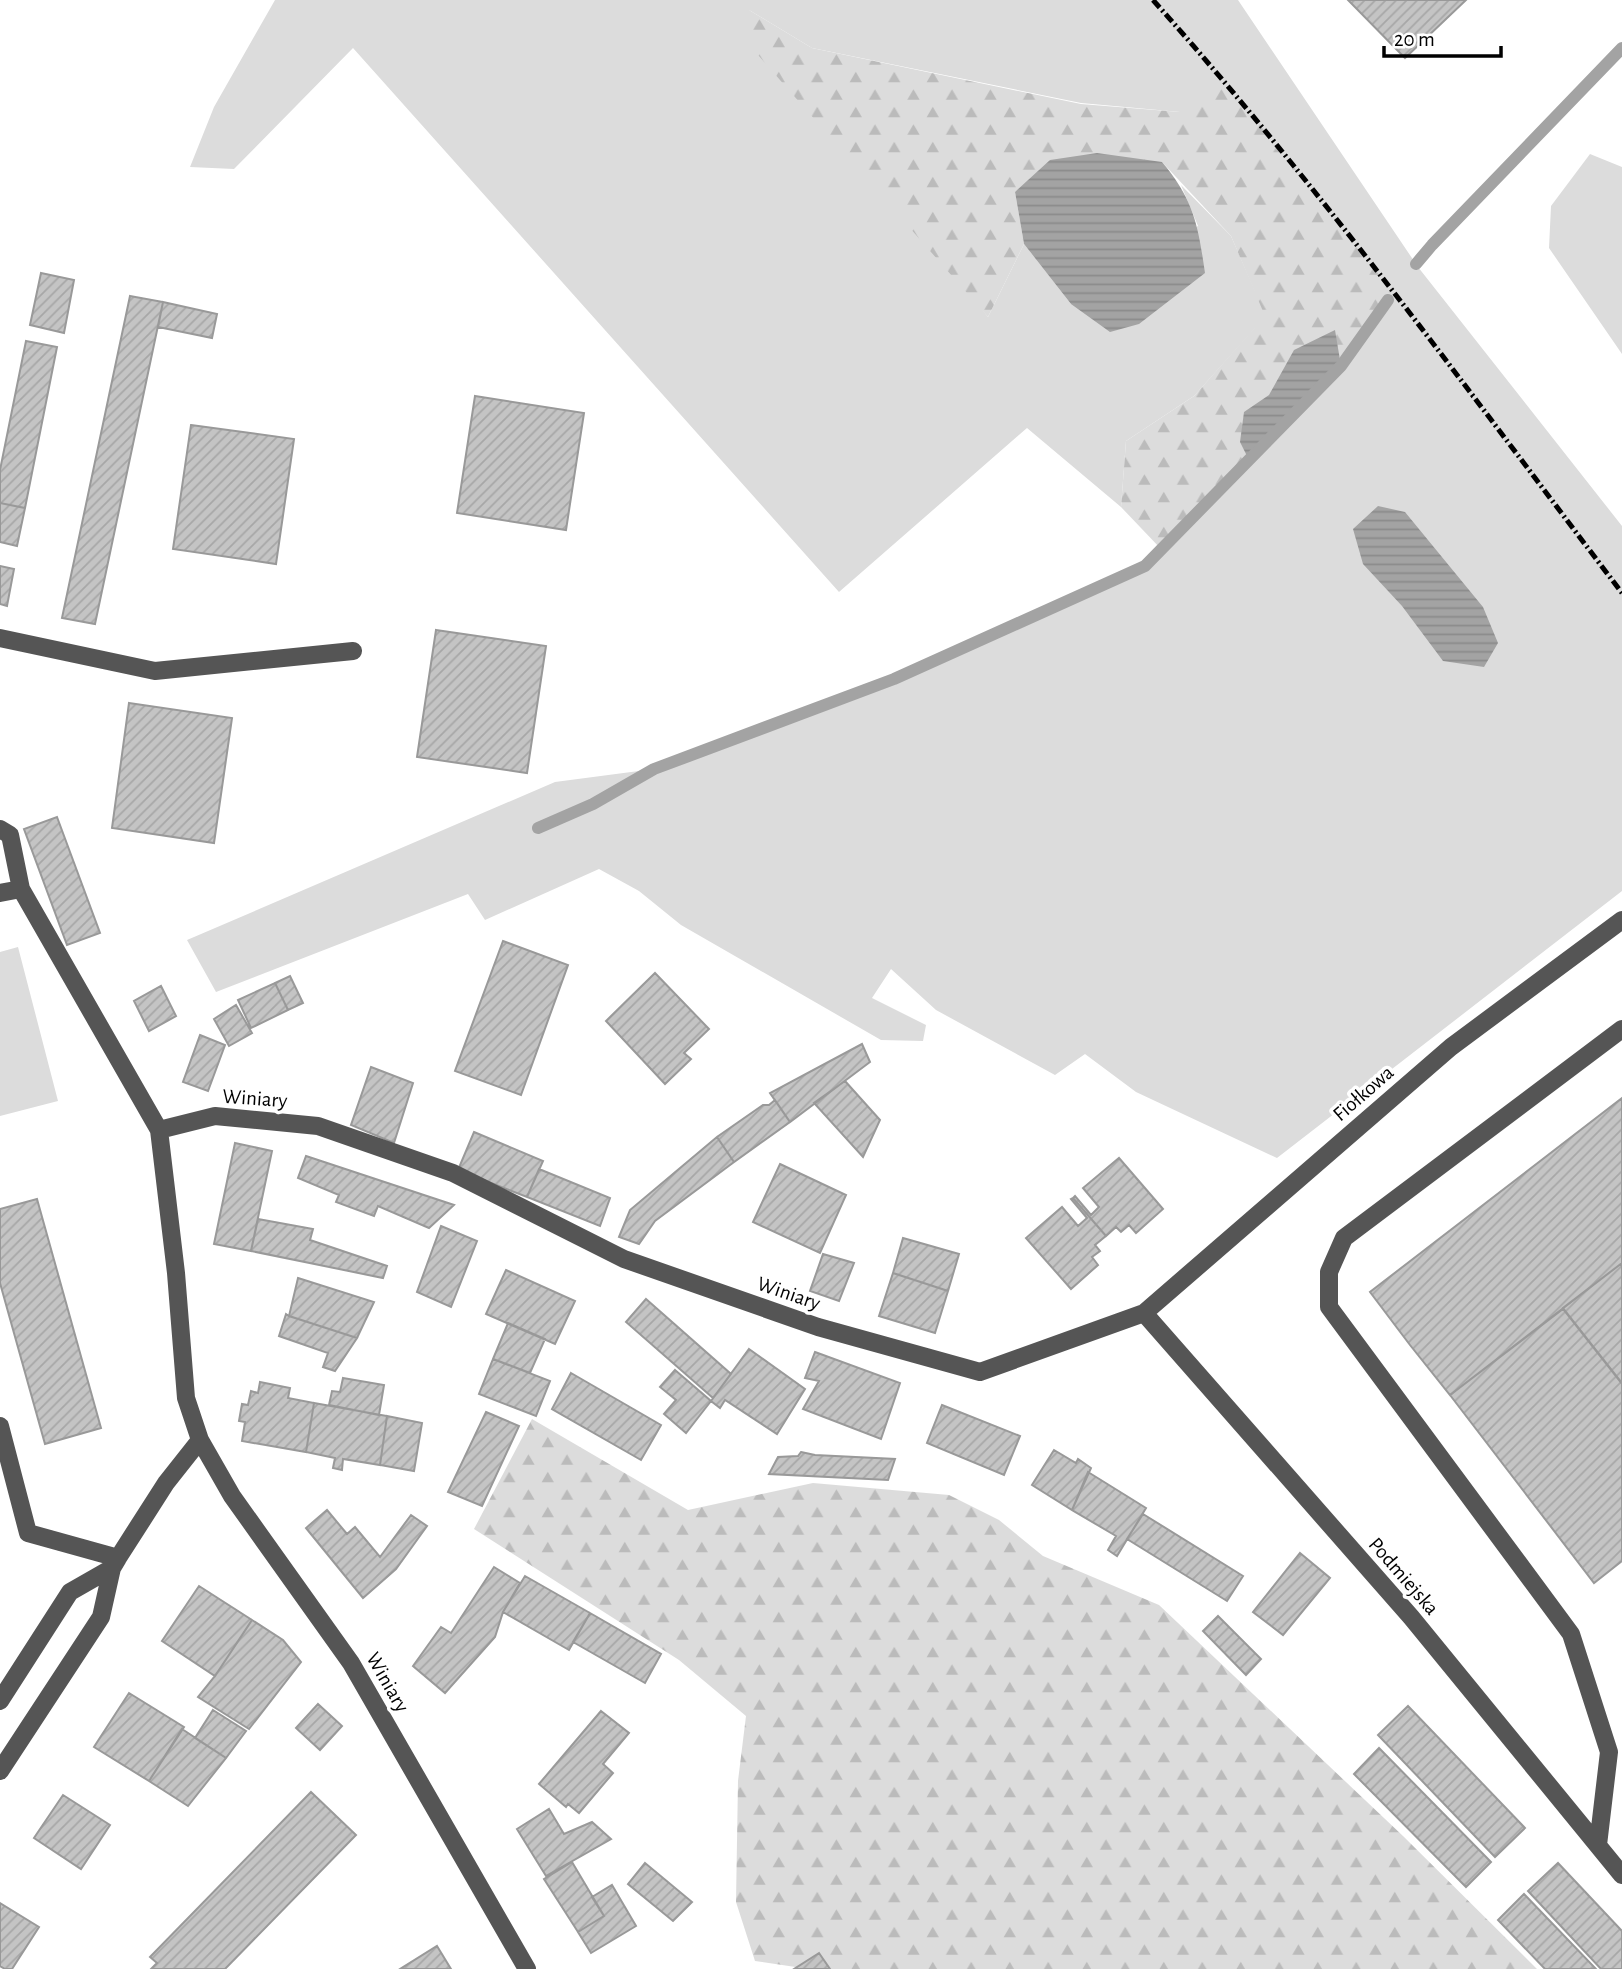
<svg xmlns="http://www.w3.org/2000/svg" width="1622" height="1969" viewBox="0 0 1622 1969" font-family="'Alegreya Sans',sans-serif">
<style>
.green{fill:#dcdcdc}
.forest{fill:url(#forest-firs)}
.water{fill:url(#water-rules)}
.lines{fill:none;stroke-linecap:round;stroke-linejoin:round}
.stream{stroke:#a3a3a3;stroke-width:12}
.building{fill:url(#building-hatch);stroke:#999;stroke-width:2}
.minor{stroke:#555;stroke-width:18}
.rail{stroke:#000;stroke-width:5;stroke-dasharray:10 3.5 2 3.5;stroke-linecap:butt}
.labels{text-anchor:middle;stroke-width:7;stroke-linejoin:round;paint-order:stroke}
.street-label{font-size:21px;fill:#000;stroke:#fff}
</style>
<defs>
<pattern id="forest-firs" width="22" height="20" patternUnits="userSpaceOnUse" patternTransform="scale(1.75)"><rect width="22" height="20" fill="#dcdcdc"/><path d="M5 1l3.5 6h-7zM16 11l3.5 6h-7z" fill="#bbb"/></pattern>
<pattern id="water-rules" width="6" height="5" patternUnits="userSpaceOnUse" patternTransform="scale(1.75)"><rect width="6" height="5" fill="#a3a3a3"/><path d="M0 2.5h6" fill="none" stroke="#8b8b8b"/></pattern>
<pattern id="building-hatch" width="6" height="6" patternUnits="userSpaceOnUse" patternTransform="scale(1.75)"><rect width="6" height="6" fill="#c4c4c4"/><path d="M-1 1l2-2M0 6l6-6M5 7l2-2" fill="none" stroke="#a7a7a7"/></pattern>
</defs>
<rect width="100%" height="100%" fill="#fff"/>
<path class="green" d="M 275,0 L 1238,0 L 1418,267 L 1622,526 L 1622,891 L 1277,1158 L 1136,1092 L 1085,1054 L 1055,1075 L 936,1010 L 891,969 L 872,998 L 926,1025 L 923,1041 L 881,1040 L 681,925 L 639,891 L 599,869 L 485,920 L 468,894 L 216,992 L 187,940 L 555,782 L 654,769 L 894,679 L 1145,566 L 1341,366 L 1180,112 L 1081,103 L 812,48 L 749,10 L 988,317 L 1024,244 L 1071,304 L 1198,226 L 1181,185 L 1231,236 L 1266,316 L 1194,396 L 1126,441 L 1121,507 L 1027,428 L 839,592 L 353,48 L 234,169 L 190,167 L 214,107 Z
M 1590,154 L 1622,167 L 1622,354 L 1549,248 L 1551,206 Z
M 18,947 L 58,1101 L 0,1116 L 0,952 Z"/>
<path class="forest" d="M 749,10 L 812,48 L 1081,104 L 1180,112 L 1227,83 L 1392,291 L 1341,366 L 1161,549 L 1121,507 L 1126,441 L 1194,396 L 1265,316 L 1231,236 L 1162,162 L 1015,192 L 1024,244 L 988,317 L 737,31 Z
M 532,1419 L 688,1510 L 813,1483 L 949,1495 L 999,1520 L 1043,1556 L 1159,1605 L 1403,1836 L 1537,1969 L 809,1969 L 755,1961 L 736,1902 L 738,1781 L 746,1716 L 679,1660 L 474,1529 Z"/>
<path class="water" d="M 1097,153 L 1162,162 C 1194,200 1198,225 1205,273 L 1139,324 L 1110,332 L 1071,304 L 1024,244 L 1015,192 L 1050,160 Z
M 1335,330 L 1341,366 L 1249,460 L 1240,442 L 1244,412 L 1269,395 L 1294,350 Z
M 1378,506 L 1405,512 L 1483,607 L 1498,643 L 1484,667 L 1443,661 L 1402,606 L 1363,564 L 1353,529 Z"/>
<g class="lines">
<path class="stream" d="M 1416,264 L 1432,245 L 1622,48
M 538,828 L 593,804 L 654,769 L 894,679 L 1145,566 L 1341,366 L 1388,300"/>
</g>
<path class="building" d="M 1348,0 L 1466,0 L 1405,58 Z
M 41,273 L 74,280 L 64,333 L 30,325 Z
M 130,296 L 163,302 L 95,624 L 62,618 Z
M 163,302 L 217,314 L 212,338 L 158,327 Z
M 26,341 L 57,347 L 25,508 L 0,503 L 0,470 Z
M 475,396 L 584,413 L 566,530 L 457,513 Z
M 191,425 L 294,439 L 276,564 L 173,549 Z
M 0,503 L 25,508 L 17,546 L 0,542 Z
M 0,566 L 14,569 L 7,606 L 0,604 Z
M 436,630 L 546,646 L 527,773 L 417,757 Z
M 129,703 L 232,718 L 214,843 L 112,828 Z
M 57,817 L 100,933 L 67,945 L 24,829 Z
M 503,941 L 568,965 L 521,1095 L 455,1071 Z
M 655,973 L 709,1029 L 684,1053 L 691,1059 L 665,1084 L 606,1021 Z
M 290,976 L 303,1003 L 288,1010 L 275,983 Z
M 275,983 L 288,1010 L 251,1028 L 238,1000 Z
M 161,986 L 176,1016 L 149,1031 L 134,1001 Z
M 236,1005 L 252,1033 L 229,1046 L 214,1019 Z
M 200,1035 L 225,1045 L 208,1091 L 183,1082 Z
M 862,1044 L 870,1062 L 790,1122 L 770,1093 Z
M 371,1067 L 413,1083 L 394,1143 L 351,1125 Z
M 845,1081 L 880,1120 L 863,1157 L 814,1103 Z
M 1622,1098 L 1622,1263 L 1450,1395 L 1410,1345 L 1370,1292 Z
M 775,1100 L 790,1122 L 734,1162 L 717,1137 L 763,1105 L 769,1105 Z
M 474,1132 L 543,1161 L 527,1197 L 458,1170 Z
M 717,1137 L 734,1162 L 655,1221 L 639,1244 L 619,1237 L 630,1210 Z
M 235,1143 L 272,1151 L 251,1251 L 214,1244 Z
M 306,1156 L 454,1205 L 429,1228 L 378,1206 L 374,1216 L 336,1202 L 339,1195 L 298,1178 Z
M 1119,1158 L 1163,1209 L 1136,1233 L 1129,1225 L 1121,1232 L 1116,1227 L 1106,1236 L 1073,1198 L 1075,1196 L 1091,1215 L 1099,1207 L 1083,1188 Z
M 780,1164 L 846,1195 L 820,1253 L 753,1222 Z
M 539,1169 L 610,1198 L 600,1226 L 527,1197 Z
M 1073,1198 L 1106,1236 L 1095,1245 L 1100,1251 L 1092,1257 L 1098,1265 L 1071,1289 L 1026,1238 L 1062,1207 L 1078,1226 L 1087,1218 L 1071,1199 Z
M 37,1199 L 101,1428 L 45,1444 L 0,1283 L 0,1209 Z
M 258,1219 L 313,1229 L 310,1240 L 387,1266 L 383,1278 L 251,1251 Z
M 441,1226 L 477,1241 L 451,1307 L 417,1292 Z
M 903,1238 L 959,1254 L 948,1291 L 893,1273 Z
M 823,1254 L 854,1263 L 839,1301 L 810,1291 Z
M 1622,1263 L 1622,1383 L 1563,1308 Z
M 506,1270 L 575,1301 L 555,1344 L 486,1314 Z
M 893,1273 L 948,1291 L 935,1333 L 879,1316 Z
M 298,1278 L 374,1302 L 357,1338 L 289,1316 Z
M 646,1299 L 731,1374 L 713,1398 L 626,1322 Z
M 1563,1309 L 1622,1384 L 1622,1561 L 1594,1583 L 1450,1395 Z
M 286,1314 L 289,1316 L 357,1338 L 335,1371 L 323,1367 L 328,1353 L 279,1336 Z
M 508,1323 L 545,1339 L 530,1373 L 493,1359 Z
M 749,1349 L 805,1389 L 777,1434 L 725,1400 L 720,1408 L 711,1401 Z
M 815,1352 L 900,1383 L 881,1439 L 803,1409 L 819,1381 L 805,1378 Z
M 493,1359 L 550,1381 L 536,1416 L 479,1394 Z
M 675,1370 L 711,1401 L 686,1433 L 664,1414 L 676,1400 L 660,1387 Z
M 571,1373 L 661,1425 L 641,1460 L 552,1409 Z
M 343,1378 L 384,1385 L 379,1415 L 329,1405 L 332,1391 L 340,1392 Z
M 260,1382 L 290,1388 L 288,1398 L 314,1403 L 306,1452 L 242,1441 L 245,1422 L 239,1421 L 242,1404 L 248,1405 L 251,1391 L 258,1393 Z
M 314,1403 L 387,1416 L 380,1465 L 343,1459 L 342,1470 L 333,1468 L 335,1458 L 306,1452 Z
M 942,1405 L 1020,1436 L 1004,1475 L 927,1443 Z
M 486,1412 L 519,1426 L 482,1506 L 448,1492 Z
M 387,1416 L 422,1423 L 414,1471 L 380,1465 Z
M 1054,1450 L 1076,1463 L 1078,1459 L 1091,1468 L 1072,1510 L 1032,1485 Z
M 801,1452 L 815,1455 L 895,1459 L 888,1480 L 769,1474 L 778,1457 L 798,1456 Z
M 1088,1472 L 1146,1508 L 1117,1556 L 1108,1550 L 1116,1536 L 1072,1510 Z
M 327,1510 L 347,1534 L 355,1527 L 380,1557 L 411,1515 L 427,1526 L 396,1569 L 363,1598 L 306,1528 Z
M 1143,1514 L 1243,1576 L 1227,1601 L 1127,1539 Z
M 1300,1553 L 1330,1578 L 1283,1635 L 1253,1612 Z
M 494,1567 L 520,1583 L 503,1612 L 495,1637 L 445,1693 L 413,1666 L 441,1627 L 451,1633 Z
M 525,1576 L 590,1613 L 569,1650 L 503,1612 Z
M 199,1586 L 252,1620 L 215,1676 L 162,1641 Z
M 590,1613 L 661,1654 L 645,1683 L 573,1642 Z
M 1218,1616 L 1261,1659 L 1246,1675 L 1203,1631 Z
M 252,1620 L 283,1640 L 301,1662 L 249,1729 L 198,1697 L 215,1676 Z
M 129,1693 L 184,1727 L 149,1781 L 94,1747 Z
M 318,1704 L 342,1726 L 320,1750 L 296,1728 Z
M 1408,1706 L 1525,1828 L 1495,1857 L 1378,1735 Z
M 213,1710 L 246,1731 L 226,1758 L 195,1738 Z
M 601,1711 L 629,1733 L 603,1764 L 613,1773 L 579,1813 L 568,1804 L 566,1807 L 539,1784 Z
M 182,1729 L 226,1758 L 188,1806 L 149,1781 Z
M 1379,1748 L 1491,1862 L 1466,1887 L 1354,1774 Z
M 311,1792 L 356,1835 L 225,1969 L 151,1969 L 157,1963 L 150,1957 Z
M 63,1795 L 110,1825 L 81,1869 L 34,1838 Z
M 549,1809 L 564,1834 L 592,1822 L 611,1839 L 546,1876 L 517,1829 Z
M 572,1862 L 604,1916 L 578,1932 L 544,1879 Z
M 645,1863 L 692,1902 L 673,1921 L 628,1884 Z
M 1558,1863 L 1622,1931 L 1622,1969 L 1601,1969 L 1528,1891 Z
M 612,1885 L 636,1926 L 591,1953 L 578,1932 L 604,1916 L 592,1897 Z
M 1524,1894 L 1596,1969 L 1545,1969 L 1498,1920 Z
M 0,1903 L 39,1927 L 12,1969 L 5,1969 L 0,1966 Z
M 437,1946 L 451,1969 L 400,1969 Z
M 819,1953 L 830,1969 L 794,1969 Z"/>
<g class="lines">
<path class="minor" d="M 0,638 L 155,671 L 353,651
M 0,829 L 10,835 L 21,889
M 0,893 L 21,889 L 159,1130 L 176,1273 L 186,1398 L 200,1440 L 232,1496 L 351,1663 L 527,1969
M 159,1130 L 215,1116 L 318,1126 L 453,1173 L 624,1259 L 818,1327 L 980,1372 L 1144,1313 L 1451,1047 L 1622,920
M 1144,1313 L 1411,1617 L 1622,1875
M 0,1426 L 28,1533 L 118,1558
M 0,1701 L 70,1592 L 112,1568
M 0,1771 L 101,1617 L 112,1568 L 118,1558 L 166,1483 L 200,1440
M 1598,1845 L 1609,1752 L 1571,1634 L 1329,1307 L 1329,1272 L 1344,1238 L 1622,1029"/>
<path class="rail" d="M 1153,0 C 1321,188 1470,393 1622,593"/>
</g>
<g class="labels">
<g class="street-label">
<text transform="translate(1363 1093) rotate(-41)" y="7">Fiołkowa</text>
<text transform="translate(255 1098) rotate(4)" y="7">Winiary</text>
<text transform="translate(789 1293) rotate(19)" y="7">Winiary</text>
<text transform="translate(1404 1576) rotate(49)" y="7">Podmiejska</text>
<text transform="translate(388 1682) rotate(60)" y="7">Winiary</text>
</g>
</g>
<path d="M1384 46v10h117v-10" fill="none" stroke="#000000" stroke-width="3.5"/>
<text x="1394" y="46" font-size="21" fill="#000000" stroke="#ffffff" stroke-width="5" paint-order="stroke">20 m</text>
</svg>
